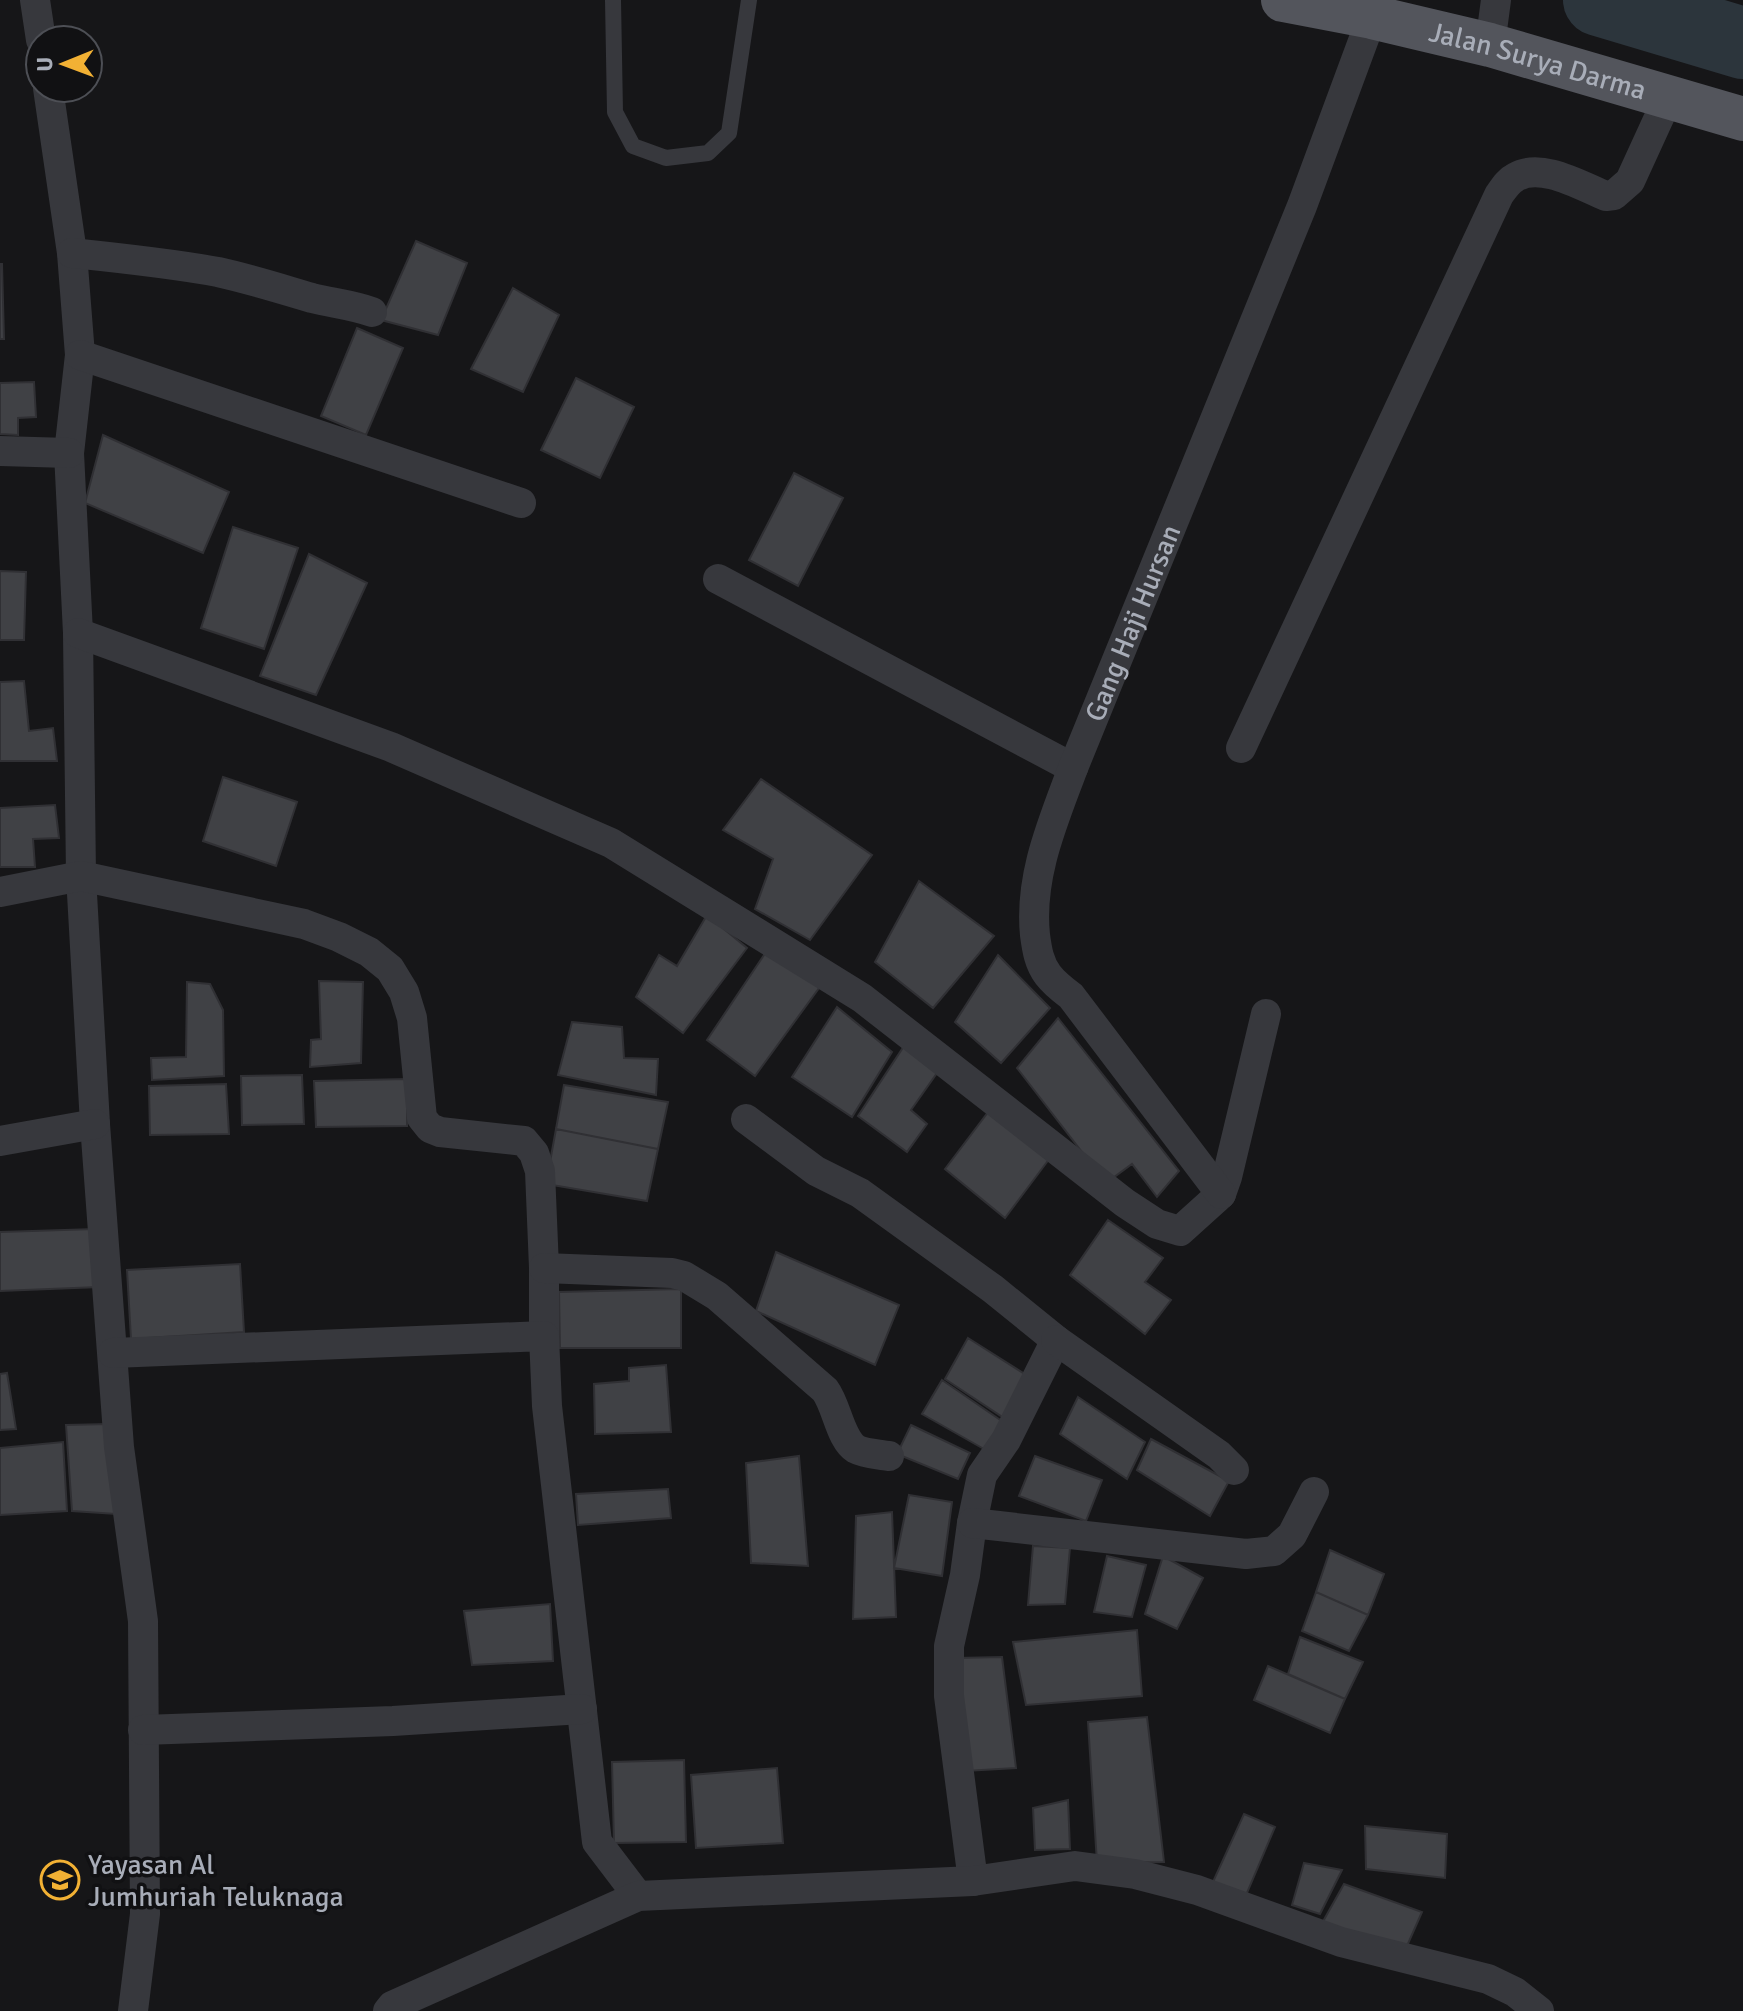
<svg xmlns="http://www.w3.org/2000/svg" width="1743" height="2011" viewBox="0 0 1743 2011" font-family="Signika,sans-serif">
<style>
.lines{fill:none;stroke-linecap:round;stroke-linejoin:round}
.river{stroke:#2c353c;stroke-width:72}
.building{fill:#404145;stroke:#303034;stroke-width:2}
.service{stroke:#37383d;stroke-width:16}
.minor{stroke:#37383d;stroke-width:30}
.primary{stroke:#53555c;stroke-width:44}
.labels{text-anchor:middle;stroke-width:7;stroke-linejoin:round;paint-order:stroke}
.street-label{font-size:28px;fill:#a8adb8;stroke:#111113}
.poi-label{font-size:28px;fill:#a8adb8;stroke:#111113;text-anchor:start}
</style>
<rect width="100%" height="100%" fill="#161618"/>
<g class="lines">
<path class="river" d="M 1599,0 L 1743,43"/>
</g>
<path class="building" d="M 416,241 L 467,263 L 438,335 L 381,320 Z
M 0,264 L 2,264 L 4,339 L 0,339 Z
M 513,288 L 559,315 L 523,392 L 471,369 Z
M 357,328 L 403,348 L 366,435 L 321,416 Z
M 576,378 L 634,407 L 600,478 L 541,450 Z
M 34,382 L 36,417 L 18,418 L 18,435 L 0,434 L 0,383 Z
M 103,435 L 229,492 L 203,553 L 85,503 Z
M 794,473 L 843,498 L 798,586 L 749,560 Z
M 233,527 L 298,548 L 264,649 L 201,628 Z
M 309,554 L 367,583 L 316,695 L 260,676 Z
M 0,571 L 26,572 L 24,640 L 0,640 Z
M 24,681 L 29,731 L 53,728 L 57,761 L 0,761 L 0,682 Z
M 223,777 L 297,802 L 276,866 L 203,841 Z
M 761,779 L 872,855 L 810,940 L 755,909 L 773,859 L 723,830 Z
M 55,805 L 59,838 L 33,839 L 35,867 L 0,867 L 0,808 Z
M 919,881 L 994,936 L 933,1008 L 875,962 Z
M 707,915 L 747,948 L 683,1033 L 636,997 L 659,955 L 677,966 Z
M 770,946 L 822,984 L 755,1076 L 707,1040 Z
M 998,955 L 1050,1008 L 1001,1063 L 955,1022 Z
M 319,981 L 363,982 L 361,1063 L 310,1067 L 311,1040 L 321,1039 Z
M 187,982 L 210,984 L 223,1010 L 224,1076 L 152,1080 L 151,1058 L 186,1057 Z
M 837,1007 L 892,1052 L 852,1117 L 792,1077 Z
M 1058,1018 L 1179,1171 L 1157,1197 L 1132,1164 L 1106,1183 L 1017,1068 Z
M 572,1022 L 622,1027 L 624,1058 L 658,1059 L 656,1095 L 558,1075 Z
M 908,1040 L 937,1073 L 911,1110 L 927,1124 L 907,1152 L 858,1116 Z
M 302,1075 L 304,1124 L 242,1125 L 241,1076 Z
M 407,1079 L 407,1126 L 316,1127 L 314,1081 Z
M 226,1084 L 229,1134 L 150,1135 L 149,1086 Z
M 564,1085 L 668,1102 L 658,1149 L 556,1129 Z
M 995,1103 L 1053,1154 L 1005,1218 L 945,1169 Z
M 556,1129 L 658,1149 L 647,1201 L 546,1184 Z
M 1108,1220 L 1163,1258 L 1145,1282 L 1171,1300 L 1145,1334 L 1070,1275 Z
M 95,1229 L 99,1287 L 0,1291 L 0,1232 Z
M 776,1252 L 899,1305 L 875,1365 L 756,1311 Z
M 240,1264 L 244,1332 L 131,1339 L 127,1270 Z
M 681,1289 L 681,1348 L 560,1348 L 559,1292 Z
M 968,1338 L 1031,1378 L 1004,1418 L 945,1379 Z
M 666,1365 L 671,1432 L 595,1434 L 594,1384 L 629,1381 L 629,1368 Z
M 7,1373 L 16,1429 L 0,1430 L 0,1374 Z
M 942,1380 L 1009,1426 L 991,1453 L 922,1414 Z
M 1078,1397 L 1145,1442 L 1127,1479 L 1060,1434 Z
M 109,1424 L 116,1514 L 72,1511 L 66,1425 Z
M 911,1425 L 970,1453 L 958,1479 L 897,1454 Z
M 1151,1439 L 1229,1481 L 1210,1516 L 1137,1470 Z
M 63,1442 L 67,1511 L 0,1515 L 0,1448 Z
M 799,1456 L 808,1566 L 751,1563 L 746,1463 Z
M 1035,1456 L 1102,1480 L 1086,1521 L 1019,1496 Z
M 668,1489 L 671,1518 L 578,1525 L 576,1494 Z
M 909,1495 L 952,1502 L 942,1576 L 894,1568 Z
M 892,1512 L 896,1617 L 853,1619 L 856,1516 Z
M 1033,1546 L 1070,1548 L 1065,1604 L 1028,1605 Z
M 1330,1550 L 1384,1574 L 1368,1615 L 1316,1592 Z
M 1107,1556 L 1146,1565 L 1132,1617 L 1094,1612 Z
M 1163,1556 L 1203,1578 L 1177,1629 L 1145,1614 Z
M 1316,1592 L 1368,1615 L 1349,1651 L 1302,1631 Z
M 550,1604 L 553,1661 L 472,1665 L 464,1611 Z
M 1137,1630 L 1142,1696 L 1026,1705 L 1013,1642 Z
M 1300,1637 L 1363,1662 L 1345,1699 L 1288,1674 Z
M 1002,1657 L 1016,1768 L 965,1771 L 956,1658 Z
M 1268,1666 L 1345,1699 L 1330,1733 L 1254,1700 Z
M 1147,1717 L 1164,1862 L 1097,1863 L 1088,1722 Z
M 684,1760 L 686,1842 L 614,1843 L 612,1762 Z
M 777,1768 L 783,1843 L 696,1848 L 691,1775 Z
M 1068,1800 L 1070,1849 L 1035,1850 L 1033,1808 Z
M 1244,1814 L 1275,1827 L 1244,1900 L 1212,1884 Z
M 1365,1826 L 1447,1834 L 1445,1878 L 1366,1869 Z
M 1304,1863 L 1342,1870 L 1320,1914 L 1292,1905 Z
M 1344,1884 L 1422,1912 L 1403,1955 L 1321,1925 Z"/>
<g class="lines">
<path class="service" d="M 613,0 L 615,112 L 633,146 L 666,158 L 708,153 L 729,133 L 749,0"/>
<g class="minor">
<path d="M 35,0 L 41,40"/>
<path d="M 1490,45 L 1496,0"/>
<path d="M 48,88 L 72,253 L 80,355 L 69,453 L 78,633 L 81,876 L 95,1124 L 119,1447 L 143,1621 L 145,1914 L 133,2011"/>
<path d="M 72,253 C 120,258 169,263 218,272 C 250,279 281,289 312,298 C 332,303 353,305 372,312"/>
<path d="M 80,355 L 521,503"/>
<path d="M 0,451 L 69,453"/>
<path d="M 718,579 L 1073,768"/>
<path d="M 78,633 L 391,747 L 611,843 L 862,998 L 1125,1203 L 1157,1224 L 1180,1231 L 1221,1194 L 1227,1177 L 1266,1014"/>
<path d="M 1241,748 L 1499,195 C 1504,188 1508,181 1516,177 C 1541,162 1581,186 1606,196 L 1614,195 L 1630,181 L 1668,98"/>
<path d="M 0,892 L 81,876 L 304,924 L 339,937 L 369,952 L 390,969 L 404,992 L 412,1018 L 422,1118 L 430,1128 L 440,1132 L 524,1141 L 534,1153 L 540,1171 L 544,1268 L 544,1336"/>
<path d="M 746,1119 L 816,1171 L 860,1193 L 993,1289 L 1056,1340 L 1006,1440 L 982,1475 L 972,1523 L 965,1575 L 949,1646 L 949,1696 L 973,1881"/>
<path d="M 0,1141 L 95,1124"/>
<path id="s1" d="M 1221,1194 L 1071,996 C 1063,990 1054,983 1048,975 C 1039,963 1037,950 1035,935 C 1029,876 1053,822 1073,768 L 1302,206 L 1372,17"/>
<path d="M 544,1268 L 672,1273 L 684,1276 L 717,1296 L 825,1390 C 837,1406 840,1439 856,1449 C 865,1454 879,1454 889,1456"/>
<path d="M 1056,1340 L 1219,1455 L 1234,1470"/>
<path d="M 113,1353 L 544,1336 L 547,1406 L 597,1842 L 638,1896"/>
<path d="M 972,1523 L 1246,1554 L 1274,1551 L 1292,1535 L 1314,1492"/>
<path d="M 143,1730 L 393,1721 L 582,1709"/>
<path d="M 388,2011 L 392,2006 L 638,1896 L 973,1881 L 1075,1866 L 1135,1874 L 1197,1890 L 1341,1942 L 1488,1979 L 1515,1992 L 1539,2011"/>
</g>
<path class="primary" id="s2" d="M 1283,0 L 1372,17 L 1490,45 L 1743,119"/>
</g>
<defs>
<symbol id="school-ring" viewBox="-11 -11 22 22"><circle r="9.5" fill="#111113" stroke="#f2b134" stroke-width="1.5"/><path d="M0-5L7-2L0 1L-7-2ZM-4 1L0 2.5L4 1V4Q0 6-4 4Z" fill="#f2b134"/></symbol>
</defs>
<g fill-rule="evenodd">
<use href="#school-ring" x="38" y="1858" width="44" height="44"/>
</g>
<g class="labels">
<g class="street-label">
<text dy="10" stroke="none"><textPath href="#s2" startOffset="262">Jalan Surya Darma</textPath></text>
<text dy="10" stroke="none"><textPath href="#s1" startOffset="652">Gang Haji Hursan</textPath></text>
</g>
<g class="poi-label">
<text x="88" y="1874">Yayasan Al<tspan x="88" dy="32">Jumhuriah Teluknaga</tspan></text>
</g>
</g>
<g transform="translate(64 64) rotate(269)"><circle r="38" fill="#111113" stroke="#4d4f55" stroke-width="2"/>
<path d="M0-6L14 30L0 20L-14 30Z" fill="#f2b134"/>
<text y="-12" font-size="22" font-weight="bold" text-anchor="middle" fill="#a8adb8">U</text>
</g>
</svg>
